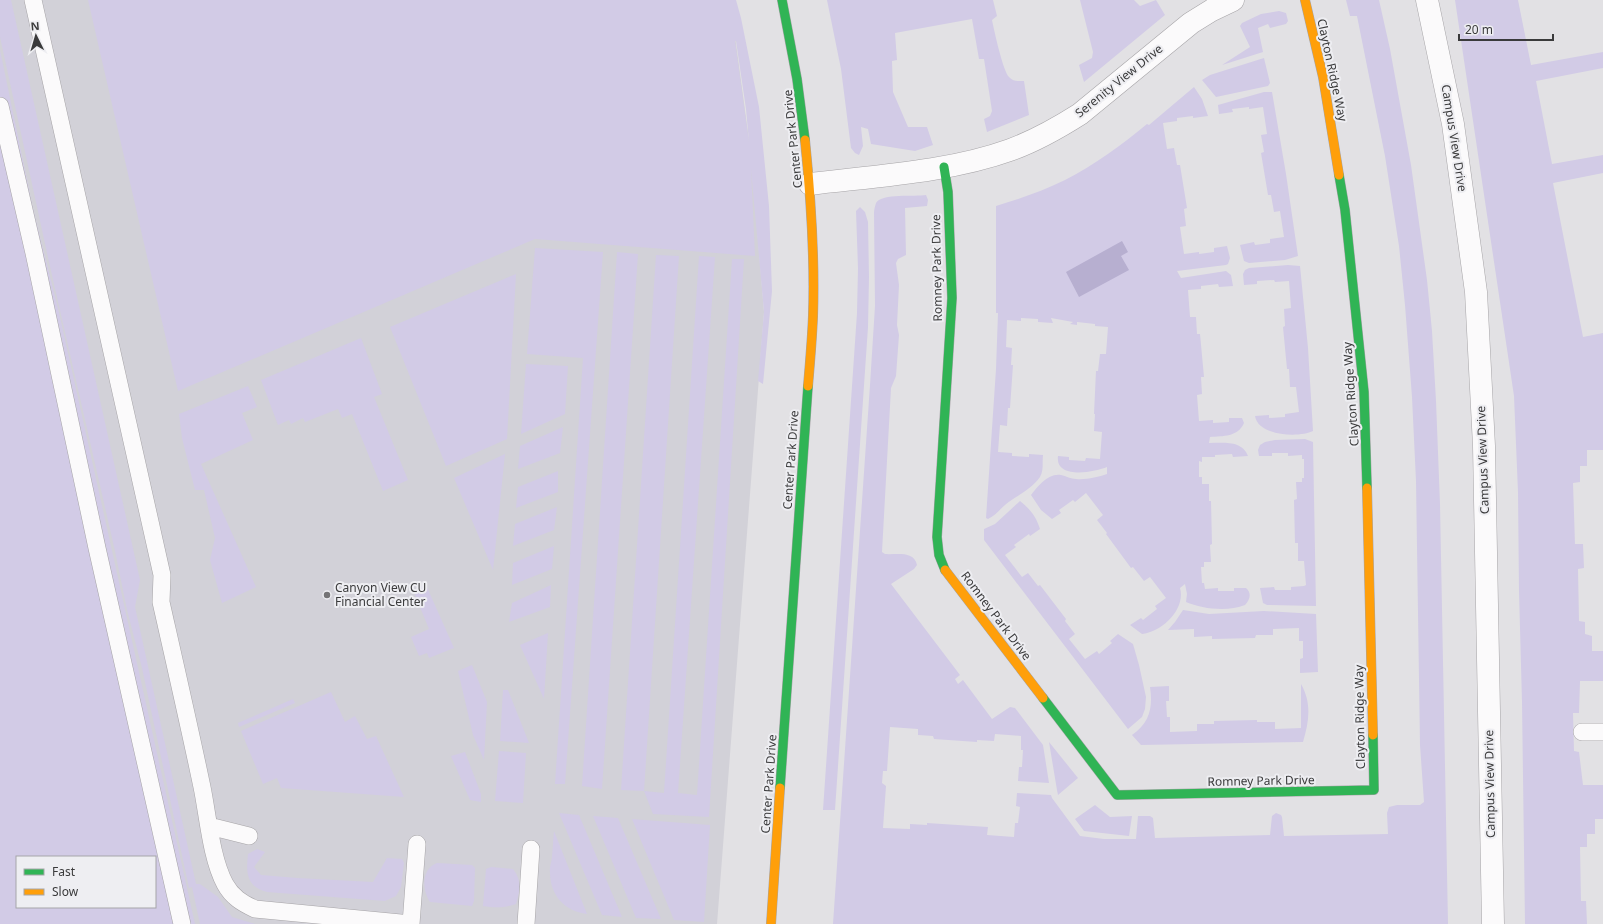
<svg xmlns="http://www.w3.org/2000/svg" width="1603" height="924" viewBox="0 0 1603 924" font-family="'Noto Sans',sans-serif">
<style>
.built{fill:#d2d1d8;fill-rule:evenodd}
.green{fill:#d2cbe6;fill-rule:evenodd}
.water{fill:#b7afd0}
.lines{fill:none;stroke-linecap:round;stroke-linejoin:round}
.lane-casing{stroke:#a6a4a7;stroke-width:18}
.street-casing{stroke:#a6a4a7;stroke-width:23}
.fast-casing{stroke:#a6a4a7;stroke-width:10}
.slow-casing{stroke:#a6a4a7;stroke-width:10}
.lane{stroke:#fbfafb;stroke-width:17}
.street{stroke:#fbfafb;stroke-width:22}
.fast{stroke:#30b455;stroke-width:9}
.slow{stroke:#ff9f0a;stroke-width:9}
.poi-dot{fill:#757476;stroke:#eeeef2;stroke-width:1.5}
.labels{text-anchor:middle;stroke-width:4;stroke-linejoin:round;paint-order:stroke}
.street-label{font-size:12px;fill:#3a3a3b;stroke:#eeeef2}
.poi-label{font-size:12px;fill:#3a3a3b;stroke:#eeeef2;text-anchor:start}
</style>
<rect width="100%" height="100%" fill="#e2e1e4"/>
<path class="built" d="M 0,0 L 728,0 L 732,14 L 751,155 L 764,312 L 717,924 L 0,924 ZM 17,857 L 155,857 L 155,907 L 17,907 Z"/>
<path class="green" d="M 0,0 L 11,0 L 140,580 L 135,607 L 196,884 L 200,884 L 218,897 L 232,917 L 255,924 L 200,924 L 192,887 L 189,888 L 142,668 L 127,610 L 115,551 L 51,271 L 0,37 Z
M 88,0 L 736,0 L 741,18 L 759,107 L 769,206 L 772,291 L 763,384 L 758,381 L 764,312 L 751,169 L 755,256 L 535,239 L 178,391 ZM 736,41 L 746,109 L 749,142 L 735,41 Z
M 827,0 L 993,0 L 997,16 L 992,20 C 994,30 1003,71 1009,77 C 1014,82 1018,81 1024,81 L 1029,115 L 987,132 L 984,119 L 990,116 L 992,111 L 984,59 L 979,59 L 972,19 L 895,33 L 897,60 L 892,61 L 893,92 L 908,127 L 927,127 L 933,145 L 915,151 L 871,144 L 868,129 L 861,127 L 863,146 L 859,155 L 855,153 L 851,148 L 841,69 Z
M 1080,0 L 1134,0 L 1140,6 L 1156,0 L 1165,15 L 1084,82 L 1079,65 L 1092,58 L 1093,52 Z
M 1346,0 L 1379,0 L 1390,49 L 1411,165 L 1427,280 L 1432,331 L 1436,401 L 1440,504 L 1448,924 L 833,924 L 870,385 L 875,306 L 874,213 C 874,210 875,206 876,203 C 882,193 915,197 926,195 L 928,200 L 927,206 L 905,208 L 906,255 L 898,259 L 896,263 L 899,285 L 897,325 L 899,335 L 896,376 L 891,388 L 882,552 L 885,554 C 896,555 914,550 917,565 L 914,569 L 891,584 L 960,675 L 955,679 L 958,684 L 963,680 L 992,719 L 1010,707 L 1015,708 L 1043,745 L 1049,783 L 1018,781 L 1019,767 L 1022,767 L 1023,750 L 1021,750 L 1021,736 L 995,734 L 994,741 L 977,740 L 977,742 L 934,739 L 933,736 L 918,735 L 918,729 L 890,727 L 887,771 L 883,771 L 882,783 L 886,786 L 883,828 L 910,829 L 910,824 L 927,825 L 927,823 L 988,827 L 987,835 L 1014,837 L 1015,823 L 1018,823 L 1020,807 L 1016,806 L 1017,793 L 1051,795 L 1052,798 L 1080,836 L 1104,839 L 1136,839 L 1138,816 L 1150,816 L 1153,818 L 1155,838 L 1270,835 L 1272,816 L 1276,813 L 1281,815 L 1282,817 L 1284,836 L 1388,834 L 1387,813 L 1389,807 L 1397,805 L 1420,805 L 1424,802 L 1420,745 L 1416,481 L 1412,397 L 1405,305 L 1399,246 L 1385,156 L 1357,16 L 1350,16 Z
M 1455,0 L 1518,0 L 1531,65 L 1603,52 L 1603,68 L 1536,81 L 1552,164 L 1603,155 L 1603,173 L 1553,183 L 1583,337 L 1603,333 L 1603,450 L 1587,450 L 1587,466 L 1580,466 L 1580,482 L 1573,483 L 1575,544 L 1583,544 L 1584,568 L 1578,569 L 1579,621 L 1585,622 L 1585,634 L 1592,636 L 1592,651 L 1603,651 L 1603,681 L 1580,681 L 1579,713 L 1573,713 L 1574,751 L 1579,752 L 1583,785 L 1603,785 L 1603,819 L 1595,819 L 1595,834 L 1587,834 L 1587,847 L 1580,847 L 1581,901 L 1586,901 L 1587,924 L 1525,924 L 1522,702 L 1519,591 L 1518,492 L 1514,396 Z
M 1279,11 L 1286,13 L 1288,21 L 1286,24 L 1270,28 L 1268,24 L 1258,28 L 1263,52 L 1222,65 L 1250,47 L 1240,26 L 1242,23 L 1261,14 Z
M 0,50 L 33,209 L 58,308 L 195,924 L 0,924 ZM 17,857 L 155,857 L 155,907 L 17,907 Z
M 1264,58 L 1270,83 L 1268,86 L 1216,97 L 1202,80 L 1210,75 Z
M 1194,87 L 1202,99 L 1208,116 L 1193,118 L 1193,116 L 1177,118 L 1177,121 L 1163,123 L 1167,149 L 1174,148 L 1177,165 L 1180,165 L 1187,208 L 1184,209 L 1186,226 L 1180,227 L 1184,254 L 1199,252 L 1199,254 L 1214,252 L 1214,248 L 1227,246 L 1230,258 L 1228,264 L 1226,265 L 1177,271 L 1181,278 L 1226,271 L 1231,275 L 1233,286 L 1219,287 L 1218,284 L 1201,286 L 1201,289 L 1188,290 L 1190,317 L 1196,317 L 1197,334 L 1200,334 L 1204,377 L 1201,377 L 1202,394 L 1197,395 L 1199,421 L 1213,420 L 1213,423 L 1229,422 L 1229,418 L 1242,418 L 1244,423 C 1238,437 1223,436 1210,437 L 1209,443 C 1223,443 1242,440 1248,456 L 1233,457 L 1232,454 L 1215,455 L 1215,457 L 1202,457 L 1202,462 L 1199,461 L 1199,477 L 1202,477 L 1202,484 L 1209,484 L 1209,501 L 1211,501 L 1212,544 L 1210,545 L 1211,562 L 1204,562 L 1204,567 L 1201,567 L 1202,583 L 1204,583 L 1205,589 L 1218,588 L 1218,591 L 1234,591 L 1234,588 L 1246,588 C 1252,593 1250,600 1245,605 C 1228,612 1202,609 1186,602 L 1187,594 L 1185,584 L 1180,588 C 1186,609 1162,632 1142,634 L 1130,625 L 1141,618 L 1143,620 L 1157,609 L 1155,606 L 1166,598 L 1150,577 L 1144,581 L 1133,567 L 1131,568 L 1106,534 L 1107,533 L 1097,520 L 1103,515 L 1086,493 L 1075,502 L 1073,500 L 1059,510 L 1061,513 L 1052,519 L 1041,510 L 1031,495 C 1038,486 1048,473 1061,475 C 1066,476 1071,479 1076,479 C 1086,480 1098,477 1107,474 L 1107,467 C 1095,472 1055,480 1058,456 L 1069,457 L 1069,460 L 1085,461 L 1086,458 L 1100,459 L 1102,432 L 1094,431 L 1095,414 L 1094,414 L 1096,371 L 1098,371 L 1100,354 L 1106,354 L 1108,327 L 1095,326 L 1095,324 L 1077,322 L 1077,325 L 1070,324 L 1073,322 L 1051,318 L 1053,323 L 1038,322 L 1038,319 L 1021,318 L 1021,321 L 1007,320 L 1006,347 L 1012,348 L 1011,365 L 1013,365 L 1010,408 L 1008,408 L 1007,426 L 1000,425 L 998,452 L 1012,453 L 1012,456 L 1029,457 L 1029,454 L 1043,455 C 1042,463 1044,470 1040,477 C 1032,489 1016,496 1005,505 C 999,510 995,516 988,519 L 986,518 L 996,369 L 998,313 L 996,313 L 996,206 C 1019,199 1043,191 1065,180 C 1094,165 1122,145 1147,124 L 1149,125 Z
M 1264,92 L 1272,92 L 1286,174 L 1298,256 L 1285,260 L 1249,263 L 1244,261 L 1240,245 L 1254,242 L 1255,245 L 1270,243 L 1270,239 L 1284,237 L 1280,211 L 1274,212 L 1271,195 L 1268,195 L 1261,153 L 1264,152 L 1261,135 L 1267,134 L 1263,107 L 1249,109 L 1249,107 L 1232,109 L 1233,112 L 1219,114 L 1218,105 Z
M 860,207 L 865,212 L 868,222 L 869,277 L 868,327 L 835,810 L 823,810 L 857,313 L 858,268 L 856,211 Z
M 535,248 L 603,252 L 565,784 L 555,784 L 583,358 L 527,354 Z
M 617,252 L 638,254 L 602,789 L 582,786 Z
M 656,255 L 679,256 L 644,791 L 664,793 L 699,256 L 715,257 L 678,793 L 697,795 L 732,259 L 744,259 L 709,817 L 653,814 L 644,791 L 621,790 Z
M 1288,265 L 1300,266 L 1308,348 L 1313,431 C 1299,438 1258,436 1255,416 L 1269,415 L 1269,418 L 1285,417 L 1285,414 L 1299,412 L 1296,387 L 1290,387 L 1289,369 L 1287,369 L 1283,327 L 1285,326 L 1284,309 L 1291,308 L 1289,281 L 1275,282 L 1274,280 L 1257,281 L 1257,284 L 1244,285 L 1243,274 L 1245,270 L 1249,268 Z
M 516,274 L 507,439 L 446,466 L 390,327 Z
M 361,338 L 382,394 L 374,397 L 408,480 L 383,491 L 352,414 L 342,418 L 338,409 L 305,422 L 303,418 L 291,424 L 289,420 L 278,425 L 261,380 Z
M 526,364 L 568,366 L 565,414 L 521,434 Z
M 248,386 L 257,407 L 242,413 L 253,440 L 201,464 L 256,587 L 222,603 L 210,560 L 215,538 L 204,490 L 195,490 L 182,438 L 179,414 Z
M 563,427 L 560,453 L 518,469 L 520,446 Z
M 1305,439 L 1313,442 L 1316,606 L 1267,605 L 1263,603 L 1260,588 L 1274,587 L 1275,590 L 1291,590 L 1291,587 L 1304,586 L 1306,585 L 1304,561 L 1298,561 L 1298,543 L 1295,543 L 1294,500 L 1297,499 L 1296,482 L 1302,482 L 1302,478 L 1304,478 L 1304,459 L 1302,459 L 1302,455 L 1288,456 L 1288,453 L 1272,453 L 1272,456 L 1259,456 L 1258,450 L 1260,445 L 1265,442 L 1275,440 Z
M 505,454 L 493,570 L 454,478 Z
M 558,471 L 558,492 L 516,508 L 518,487 Z
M 1020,501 C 1030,509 1036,516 1040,529 L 1030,536 L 1029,534 L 1014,545 L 1016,547 L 1005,555 L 1022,577 L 1028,573 L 1038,586 L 1040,585 L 1066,619 L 1065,621 L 1075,634 L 1069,639 L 1085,659 L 1097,651 L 1099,654 L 1112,643 L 1110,641 L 1118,634 L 1133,644 L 1139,665 L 1146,697 L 1145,709 L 1142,717 L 1128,729 L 984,540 L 984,529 L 995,524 Z
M 557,507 L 554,530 L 513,546 L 515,524 Z
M 554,546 L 552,569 L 512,585 L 513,563 Z
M 426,585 L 454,648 L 429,658 L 427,653 L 419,656 L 411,637 L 429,629 L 413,590 Z
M 551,585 L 550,607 L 509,622 L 512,603 Z
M 1183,610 L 1209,614 L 1264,611 L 1316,614 L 1318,672 L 1300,673 L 1300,659 L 1303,658 L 1303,641 L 1299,641 L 1299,628 L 1273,629 L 1273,635 L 1256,635 L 1255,638 L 1212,639 L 1212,636 L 1194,637 L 1194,629 L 1168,630 L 1175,622 Z
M 548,633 L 544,699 L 520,645 Z
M 472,665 L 487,702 L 484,760 L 473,735 L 458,671 Z
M 1301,684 C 1312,703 1309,722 1303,742 L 1141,745 L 1132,735 C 1150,723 1153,707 1150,687 L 1169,686 L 1169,701 L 1166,701 L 1167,717 L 1170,717 L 1170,732 L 1197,731 L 1197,724 L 1214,724 L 1214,721 L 1257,720 L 1257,722 L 1275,722 L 1275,729 L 1301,728 Z
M 503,690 L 508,690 L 529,743 L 500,741 Z
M 331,692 L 345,722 L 355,716 L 367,739 L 376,736 L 404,797 L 281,788 L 277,778 L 263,784 L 241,731 Z
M 293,699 L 295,703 L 239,727 L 238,723 Z
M 1049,742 L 1078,778 L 1058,795 L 1057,790 Z
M 499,751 L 526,753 L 523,803 L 495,801 Z
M 465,752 L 481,794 L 481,802 L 470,800 L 451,756 Z
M 1095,805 L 1110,817 L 1132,816 L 1129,836 L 1084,831 L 1075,819 Z
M 559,813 L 579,815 L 622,917 L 602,915 Z
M 593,816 L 618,818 L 661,919 L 636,918 Z
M 632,819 L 710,825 L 704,922 L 674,920 Z
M 554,831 L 587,914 C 564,911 550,895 550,872 C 549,867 552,862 552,856 C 553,848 553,840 554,831 Z
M 257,849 L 265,852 L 254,867 L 261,875 L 297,878 L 373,882 L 387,858 L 402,859 L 404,863 L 401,887 L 396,896 L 385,901 L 267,892 C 246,886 246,873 248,854 Z
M 437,863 L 472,865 L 475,868 L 474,901 L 472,906 L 430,902 C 422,890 421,869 437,863 Z
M 491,867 L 513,869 C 522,880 520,891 516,904 C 504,908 495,908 483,906 L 486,869 Z"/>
<path class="water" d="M 1122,241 L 1128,252 L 1121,256 L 1129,270 L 1079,297 L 1066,272 Z"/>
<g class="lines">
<defs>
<path id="lane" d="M 33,0 L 162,575 L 161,602 C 175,664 189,725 202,787 C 208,816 211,858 225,884 C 232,897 242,903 255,909 L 411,924
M 0,106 L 34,253 L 97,548 L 182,924
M 1582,732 L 1603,732
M 209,826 L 249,836
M 411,924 L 417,844
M 526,924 L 531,849"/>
<path id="street" d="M 1427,0 L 1453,124 L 1476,292 L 1484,446 L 1493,924
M 810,184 C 875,176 949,172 1010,150 C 1035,141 1058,128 1080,114 L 1191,23 L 1212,10 L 1233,0"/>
<path id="fast" d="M 782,0 L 797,79 L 805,140
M 944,167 L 948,192 L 952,298 L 937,537 L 939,555 L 945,570
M 1339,175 L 1345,210 L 1364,392 L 1367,488
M 1043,698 L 1117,795 L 1374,790 L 1373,735
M 780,788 L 808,386"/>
<path id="slow" d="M 1305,0 L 1323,77 L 1339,175
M 805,140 C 811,199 815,258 813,316 C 812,340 810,363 808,386
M 1367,488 L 1373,735
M 945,570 L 1043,698
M 771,924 L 780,788"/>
</defs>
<use href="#lane" class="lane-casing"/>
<use href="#street" class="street-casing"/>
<use href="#fast" class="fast-casing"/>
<use href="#slow" class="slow-casing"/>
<use href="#lane" class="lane"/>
<use href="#street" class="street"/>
<use href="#fast" class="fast"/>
<use href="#slow" class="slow"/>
</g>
<circle class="poi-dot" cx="327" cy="595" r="4"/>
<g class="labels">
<g class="street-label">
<text transform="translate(1332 70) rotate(78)" y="4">Clayton Ridge Way</text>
<text transform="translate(1119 81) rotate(-39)" y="4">Serenity View Drive</text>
<text transform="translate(1454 138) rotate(81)" y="4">Campus View Drive</text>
<text transform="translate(793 139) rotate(-96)" y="4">Center Park Drive</text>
<text transform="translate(937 268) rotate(-91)" y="4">Romney Park Drive</text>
<text transform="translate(1351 394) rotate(-94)" y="4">Clayton Ridge Way</text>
<text transform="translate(791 460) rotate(-86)" y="4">Center Park Drive</text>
<text transform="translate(1483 460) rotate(-92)" y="4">Campus View Drive</text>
<text transform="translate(996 616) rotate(53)" y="4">Romney Park Drive</text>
<text transform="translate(1360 717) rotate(-91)" y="4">Clayton Ridge Way</text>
<text transform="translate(1261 781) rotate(-1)" y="4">Romney Park Drive</text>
<text transform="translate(769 784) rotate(-86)" y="4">Center Park Drive</text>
<text transform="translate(1490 784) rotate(-91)" y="4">Campus View Drive</text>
</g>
<g class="poi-label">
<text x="335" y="592">Canyon View CU<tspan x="335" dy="14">Financial Center</tspan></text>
</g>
</g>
<rect x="16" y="856" width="140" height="52" fill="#eeeef2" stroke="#a6a6a9"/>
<rect x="24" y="869" width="20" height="6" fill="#30b455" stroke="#a6a6a9"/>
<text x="52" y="876" font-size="12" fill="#3a3a3b">Fast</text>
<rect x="24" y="889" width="20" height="6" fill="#ff9f0a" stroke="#a6a6a9"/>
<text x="52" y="896" font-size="12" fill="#3a3a3b">Slow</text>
<g transform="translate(36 36) rotate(355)" stroke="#eeeef2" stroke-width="3" paint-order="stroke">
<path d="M0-3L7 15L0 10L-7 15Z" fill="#3a3a3b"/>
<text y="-6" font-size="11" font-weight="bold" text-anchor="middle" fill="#3a3a3b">N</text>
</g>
<path d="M1459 34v6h94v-6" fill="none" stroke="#3a3a3b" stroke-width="2"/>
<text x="1465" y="34" font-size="12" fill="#3a3a3b" stroke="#eeeef2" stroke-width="3" paint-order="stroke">20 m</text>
</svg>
